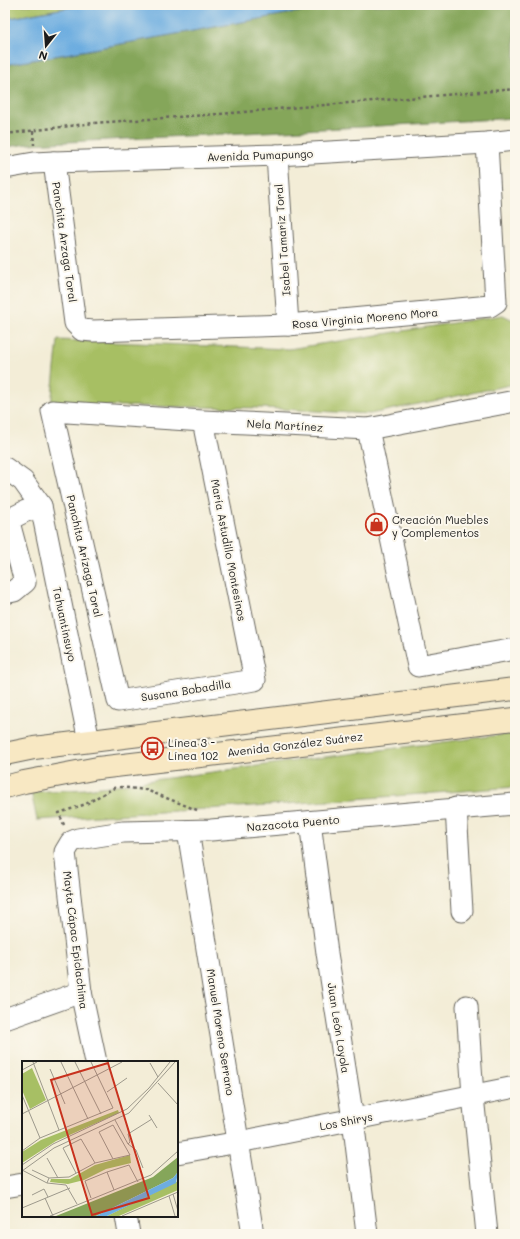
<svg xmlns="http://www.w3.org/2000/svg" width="520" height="1239" viewBox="0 0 520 1239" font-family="Mali,sans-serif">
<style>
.green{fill:#a7bf64;stroke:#626e40}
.forest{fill:#85a65a;stroke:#50613b}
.water{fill:#6dade0;stroke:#44647e}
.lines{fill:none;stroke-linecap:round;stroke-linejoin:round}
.minor-casing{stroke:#67655d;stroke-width:23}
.secondary-casing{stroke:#67655d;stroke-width:24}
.path{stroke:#67655d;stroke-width:2.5;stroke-dasharray:3 3;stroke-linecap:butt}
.minor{stroke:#fff;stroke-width:21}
.secondary{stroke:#f8e8c3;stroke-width:22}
.labels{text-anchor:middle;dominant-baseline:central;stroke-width:4;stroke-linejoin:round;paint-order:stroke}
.street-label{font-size:11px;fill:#1c1c1c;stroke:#fbf7ec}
.poi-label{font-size:11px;fill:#1c1c1c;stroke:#fbf7ec;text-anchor:start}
.inset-road{fill:none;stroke:#9d998c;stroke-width:1}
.view{fill:#c8321e;fill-opacity:0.15;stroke:#c8321e;stroke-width:2}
.inset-edge{fill:none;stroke:#1c1c1c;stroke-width:2}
</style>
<rect width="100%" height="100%" fill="#fbf7ec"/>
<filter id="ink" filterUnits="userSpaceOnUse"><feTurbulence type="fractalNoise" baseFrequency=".025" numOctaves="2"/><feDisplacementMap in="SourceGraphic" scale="8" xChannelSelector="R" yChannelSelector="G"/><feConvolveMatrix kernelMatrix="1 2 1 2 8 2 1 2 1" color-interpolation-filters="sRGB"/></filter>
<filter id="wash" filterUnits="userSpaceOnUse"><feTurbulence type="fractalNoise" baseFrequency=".012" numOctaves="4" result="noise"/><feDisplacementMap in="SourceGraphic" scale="16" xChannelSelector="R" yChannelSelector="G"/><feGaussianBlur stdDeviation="0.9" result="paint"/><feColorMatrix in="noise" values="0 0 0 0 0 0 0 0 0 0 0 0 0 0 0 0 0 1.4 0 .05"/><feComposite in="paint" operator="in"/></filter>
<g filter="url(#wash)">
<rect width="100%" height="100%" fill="#f3edd7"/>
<g class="green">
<path d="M5 5H81L5 19Z"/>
<path d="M503 315 515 321V384L370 414 263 408 51 405 58 340 289 349Z"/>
<path d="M515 733V787L315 802 37 820 31 792 86 789 325 757Z"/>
</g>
<path class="forest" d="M336 5H515V118L362 127 29 144 5 147V65Z"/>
<path class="water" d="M83 5H336L5 65V19Z"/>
</g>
<g filter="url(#ink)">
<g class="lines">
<defs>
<g id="minor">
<path d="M277 155 288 325"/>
<path d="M54 162 75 323 82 330 93 331 288 325 490 306 496 302 487 143"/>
<path d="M5 168 34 163 54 162 277 155 487 143 515 140"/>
<path d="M203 421 255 680 118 701 52 411 203 421 368 429 515 401"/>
<path d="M368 429 418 666 515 649"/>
<path d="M5 468 23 481 41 506 89 741"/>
<path d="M5 593 14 591 25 582 10 526 12 518 26 511 41 506"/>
<path d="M456 808 462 911"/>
<path d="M310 822 327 953 353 1119 367 1234"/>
<path d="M188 831 253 1234"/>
<path d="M467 1006 473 1096 487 1234"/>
<path d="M5 1019 81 992"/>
<path d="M96 1062 81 992 65 852 71 842 78 839 123 832 211 830 515 804"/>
<path d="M177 1153 239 1142 515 1087"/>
<path d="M5 1187 23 1184"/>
<path d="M126 1216 129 1234"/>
</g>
<g id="secondary">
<path d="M5 754 34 748 515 689"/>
<path d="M5 787 24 782 98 768 515 719"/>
</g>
</defs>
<use href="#minor" class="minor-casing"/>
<use href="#secondary" class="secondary-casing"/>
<g class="path">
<path d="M33 131 34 145"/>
<path d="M5 134 94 123 219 114 515 89"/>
<path d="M120 787 146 790 197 810"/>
<path d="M64 825 59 813 86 804 101 795 116 787"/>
</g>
<use href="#minor" class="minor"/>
<use href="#secondary" class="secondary"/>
</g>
</g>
<defs>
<symbol id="shop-ring" viewBox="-11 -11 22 22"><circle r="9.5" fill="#fbf7ec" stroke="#c8321e" stroke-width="1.5"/><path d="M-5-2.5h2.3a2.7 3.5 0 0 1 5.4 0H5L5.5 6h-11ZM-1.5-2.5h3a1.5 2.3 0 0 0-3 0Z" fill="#c8321e"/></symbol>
<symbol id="bus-ring" viewBox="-11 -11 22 22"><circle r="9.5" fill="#fbf7ec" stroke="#c8321e" stroke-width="1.5"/><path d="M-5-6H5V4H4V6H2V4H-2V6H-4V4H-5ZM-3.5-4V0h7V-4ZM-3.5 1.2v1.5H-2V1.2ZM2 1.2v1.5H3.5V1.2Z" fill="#c8321e"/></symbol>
</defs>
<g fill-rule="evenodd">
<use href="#shop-ring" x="364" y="512" width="25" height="25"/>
<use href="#bus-ring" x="140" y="736" width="25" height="25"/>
</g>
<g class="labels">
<g class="street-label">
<text transform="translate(260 155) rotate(-2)">Avenida Pumapungo</text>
<text transform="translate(282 240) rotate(-94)">Isabel Tamariz Toral</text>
<text transform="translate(65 242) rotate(82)">Panchita Arzaga Toral</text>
<text transform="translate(365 318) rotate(-5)">Rosa Virginia Moreno Mora</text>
<text transform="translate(285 425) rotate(3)">Nela Martínez</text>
<text transform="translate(229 550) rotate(79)">María Astudillo Montesinos</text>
<text transform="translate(85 556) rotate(77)">Panchita Arízaga Toral</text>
<text transform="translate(65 624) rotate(78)">Tahuantinsuyo</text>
<text transform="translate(186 690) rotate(-9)">Susana Bobadilla</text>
<text transform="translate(295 744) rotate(-7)">Avenida González Suárez</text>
<text transform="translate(293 823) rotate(-5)">Nazacota Puento</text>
<text transform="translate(76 940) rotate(83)">Mayta Cápac Epiclachima</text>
<text transform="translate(339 1028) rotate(81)">Juan León Loyola</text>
<text transform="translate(221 1032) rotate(81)">Manuel Moreno Serrano</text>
<text transform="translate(346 1121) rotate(-11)">Los Shirys</text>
</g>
<g class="poi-label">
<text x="392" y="519">Creación Muebles<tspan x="392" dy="13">y Complementos</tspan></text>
<text x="168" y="742">Línea 3 -<tspan x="168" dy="13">Línea 102</tspan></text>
</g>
</g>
<g transform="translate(22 1061)">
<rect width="156" height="156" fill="#f3edd7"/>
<path d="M10 7 24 39 8 48 0 29V13ZM96 49 97 52 34 80 0 102V91L19 79ZM108 94 109 102 84 108 62 119 46 123 28 121 29 118H48L73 104ZM156 120V129L97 155H85Z" fill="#a7bf64"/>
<path d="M156 96V111L151 117 74 155H34L131 116Z" fill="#85a65a"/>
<path d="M156 111 154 122 85 155H74L151 117Z" fill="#6dade0"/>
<path class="inset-road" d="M11 1 37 69M39 1 66 58M53 1 79 53M128 2 136 16M28 8 43 43M0 9 15 1M136 22 156 44M85 31 105 17M0 34 18 77M0 53 100 1M127 54 135 67M93 59 106 83M106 83 108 81 106 73 130 58M106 83 114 89 121 107M0 90 18 77 91 47 69 1M25 97 36 117M0 104 31 83 105 48 127 27 148 1M0 109 25 122 44 124 55 143M10 109 27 117M0 110 32 87 107 52 153 1M85 111 92 129M54 112 41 87 59 78 73 102M25 122 27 117 47 116 73 102 108 94 91 64 77 71 91 98M151 133 156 150M10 134 22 128 26 136M147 135 153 155M23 137 31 155M69 137 63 120 85 111 107 104 116 121M0 147 48 127M28 155 129 114 156 90M100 155 156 131"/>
<path class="view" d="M86 2 127 137 70 154 29 19Z"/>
<rect width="156" height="156" class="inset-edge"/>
</g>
<rect width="520" height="1239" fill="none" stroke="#fbf7ec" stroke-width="20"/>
<g transform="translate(46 46) rotate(197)" stroke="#fbf7ec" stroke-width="3" paint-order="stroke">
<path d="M0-3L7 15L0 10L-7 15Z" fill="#1c1c1c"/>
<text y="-6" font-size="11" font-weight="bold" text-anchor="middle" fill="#1c1c1c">N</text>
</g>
</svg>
